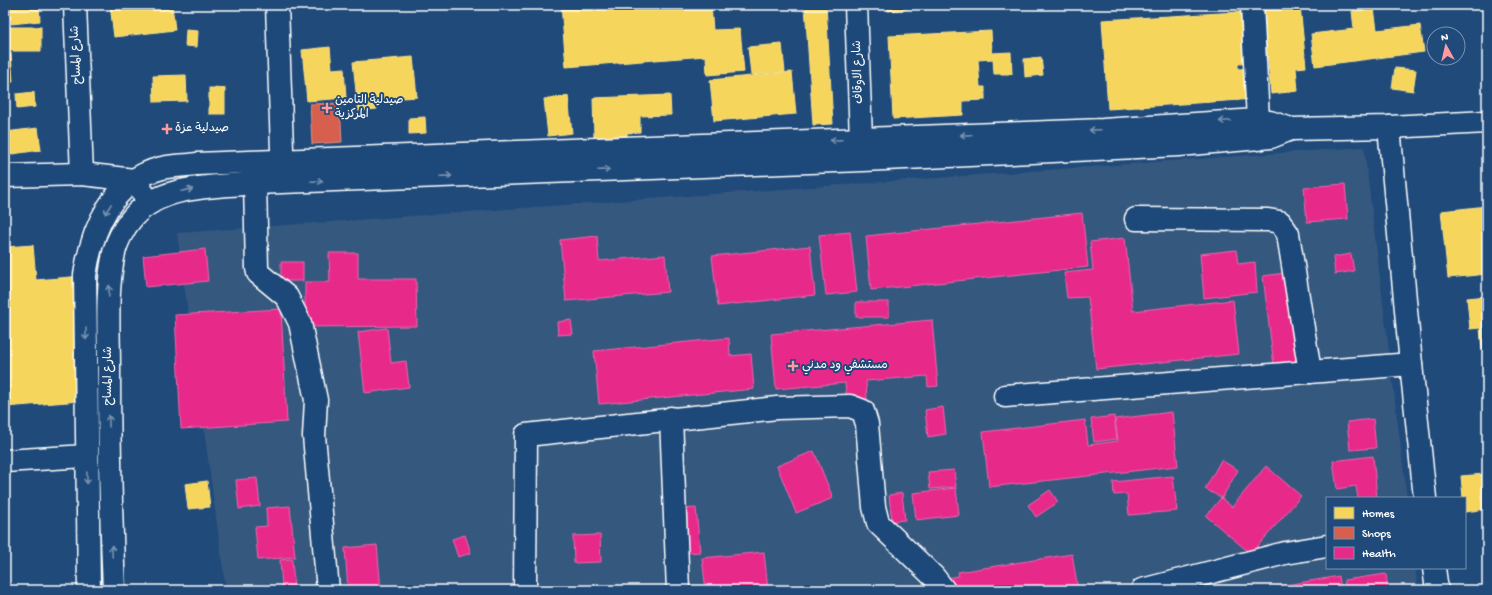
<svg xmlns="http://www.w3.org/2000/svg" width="1492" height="595" viewBox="0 0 1492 595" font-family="'Gochi Hand','Playpen Sans Arabic',sans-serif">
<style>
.built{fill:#36587f}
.homes{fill:#f6d55c;stroke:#f9e28d}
.shops{fill:#d6604d;stroke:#e29082}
.health{fill:#e7298a;stroke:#ee69ad}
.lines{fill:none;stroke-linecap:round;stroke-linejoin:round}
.minor-casing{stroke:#fff;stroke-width:25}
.major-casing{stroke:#fff;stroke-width:25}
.minor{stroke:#1f4a7a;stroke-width:22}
.major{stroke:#1f4a7a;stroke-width:22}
.oneway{stroke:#7992af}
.poi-dot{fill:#ff9aa2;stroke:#1f4a7a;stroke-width:1.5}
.labels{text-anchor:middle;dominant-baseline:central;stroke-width:4;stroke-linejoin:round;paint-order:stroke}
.street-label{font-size:12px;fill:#fff;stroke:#1f4a7a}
.poi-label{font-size:12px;fill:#fff;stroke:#1f4a7a;text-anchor:start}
</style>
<rect width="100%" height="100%" fill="#1f4a7a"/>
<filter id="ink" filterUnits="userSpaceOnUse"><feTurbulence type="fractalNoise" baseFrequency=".025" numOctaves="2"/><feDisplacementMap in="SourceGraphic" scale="8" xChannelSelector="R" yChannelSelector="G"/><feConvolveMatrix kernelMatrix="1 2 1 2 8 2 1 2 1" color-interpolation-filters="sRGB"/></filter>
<g filter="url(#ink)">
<path class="built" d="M1364 147 1407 498H1327V568H1415L1418 590H226L177 233Z"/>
<g class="homes">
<path d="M5 5H39L40 21 11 24V19H5Z"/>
<path d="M110 5H172L175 30 114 37Z"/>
<path d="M561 5H601V9L643 5H711L713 30 740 29 744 72 707 75 706 56 566 67Z"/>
<path d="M805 5H826L833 124 813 125Z"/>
<path d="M887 5H940L888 11Z"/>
<path d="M1300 5 1306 67 1296 68 1298 91 1271 94 1263 8Z"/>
<path d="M1374 8 1377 30 1420 25 1424 52 1315 66 1311 34 1354 29 1352 11Z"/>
<path d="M1255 11 1258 63 1238 64V69L1253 68 1255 99 1108 109 1102 20Z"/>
<rect x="5" y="27" width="36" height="24"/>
<path d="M186 30 198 31 197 47 185 46Z"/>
<path d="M991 31 992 53 1011 52 1012 74H994L993 59 978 60 980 87H985V100L963 101V115L893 119 889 36Z"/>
<path d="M782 44 785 72 751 75 748 47Z"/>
<path d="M330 47 332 69 344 68 346 98 307 101 302 50Z"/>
<path d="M11 53 13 82 5 83V54Z"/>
<path d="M413 57 417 97 376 100 377 109 358 111 353 62Z"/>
<path d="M1041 57 1043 75 1025 77 1024 59Z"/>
<path d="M1395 68 1416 70 1413 91 1392 88Z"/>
<path d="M792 72 796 114 714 121 710 80Z"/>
<path d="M186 75 187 101 154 102 153 76Z"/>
<rect x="209" y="88" width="16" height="26"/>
<path d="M34 92 35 107 17 109 16 94Z"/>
<path d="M670 95 671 115 640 116V132L627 133V136L594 137 593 98Z"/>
<path d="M568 96 572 133 548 136 544 99Z"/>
<path d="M425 117 426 133 409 134V118Z"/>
<path d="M38 128 41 150 5 155V132Z"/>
<path d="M1487 206V274L1448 278 1441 211Z"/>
<path d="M33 245 36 280 82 276 86 323 99 322 105 399 5 407V247Z"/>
<path d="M1487 296V349L1482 350 1480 328 1470 329 1467 298Z"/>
<path d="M1484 474 1487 509 1465 512V498H1463L1461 476Z"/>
<path d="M207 481 210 507 188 509 185 484Z"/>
</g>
<path class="shops" d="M340 103 342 142 312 144 310 104Z"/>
<g class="health">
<path d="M1345 184 1348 219 1307 222 1304 187Z"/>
<path d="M1082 213 1088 267 871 290 866 236Z"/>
<path d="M850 232 857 292 826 295 819 235Z"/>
<path d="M597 236 599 261 665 255 668 292 566 301 560 240Z"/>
<path d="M1125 238 1133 311 1233 300 1239 354 1096 369 1088 297 1067 298 1064 273 1093 270 1090 242Z"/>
<path d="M810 246 815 295 718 306 712 256Z"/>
<path d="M205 249 208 281 146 287 143 256Z"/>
<path d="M1236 250 1238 264 1255 262 1257 292 1204 298 1200 254Z"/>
<path d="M329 253H358V279H416L417 326 305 327V282H330Z"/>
<path d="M1351 254 1354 271 1335 274 1333 257Z"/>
<rect x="281" y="262" width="22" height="19"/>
<path d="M1285 273 1296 364 1274 366 1263 276Z"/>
<rect x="856" y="302" width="33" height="15"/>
<path d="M281 309 287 422 181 429 175 315Z"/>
<path d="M571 320 573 334 558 335 557 322Z"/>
<path d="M932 320 938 386 928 387 927 376 866 381 867 400 847 402 845 383 776 389 771 334Z"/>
<path d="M387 328 391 363 406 361 409 387 365 393 358 332Z"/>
<path d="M729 338 730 356 751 354 754 389 599 404 594 351Z"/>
<path d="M943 407 946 434 928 437 925 410Z"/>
<path d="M1172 412 1178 466 989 487 983 432 1085 420 1088 445 1118 441 1115 419Z"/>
<path d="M1114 416 1117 439 1094 442 1091 419Z"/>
<path d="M1373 419 1376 448 1350 450 1347 422Z"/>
<path d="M814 451 833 498 796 513 777 466Z"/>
<path d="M1373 456 1377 498H1358L1356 486 1337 489 1333 461Z"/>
<path d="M1221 460 1238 470 1222 498 1205 489Z"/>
<path d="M1266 466 1301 496 1251 554 1206 516 1221 498 1232 507Z"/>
<path d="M954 470 956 487 930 489 928 472Z"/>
<path d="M1173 476 1177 511 1129 515 1127 494 1114 495 1113 482Z"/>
<path d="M257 478 260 506 239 509 236 480Z"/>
<path d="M956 488 959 515 916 520 913 493Z"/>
<path d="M1050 490 1058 502 1036 517 1028 505Z"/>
<path d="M902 493 905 520 892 521 889 495Z"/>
<path d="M290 506 295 557 258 560 255 527 267 526 266 508Z"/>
<path d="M696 508 700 552 685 553 681 509Z"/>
<path d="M465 535 471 553 458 557 452 539Z"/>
<path d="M600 535 601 562 574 563 573 536Z"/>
<path d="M377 545 381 590H348L345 548Z"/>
<path d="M764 552 768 590H706L702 558Z"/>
<path d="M1072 554 1078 590H942L940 579 959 576 958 572Z"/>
<path d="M292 559 294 586 282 587 280 560Z"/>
<path d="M1386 574 1388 590H1346L1344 580Z"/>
<path d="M1339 576 1341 590H1258Z"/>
</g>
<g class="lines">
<defs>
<g id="minor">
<path d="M75 5 82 174"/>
<path d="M277 5 283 179"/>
<path d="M856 5 861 139"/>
<path d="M1252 5 1259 139"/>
<path d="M1389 127 1411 364 1425 498"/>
<path d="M5 176 82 174 134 180 150 203"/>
<path d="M255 183 257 268 258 273 287 297 300 323 316 400 314 436 328 590"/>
<path d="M1136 219 1268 220 1280 222 1288 234 1310 372"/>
<path d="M1005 396 1411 364"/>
<path d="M671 418 678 590"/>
<path d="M5 461 86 456"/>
<path d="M1434 568 1437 590"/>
<path d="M525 590 526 435 777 408 850 406 863 411 867 424 874 507 878 523 934 577 944 590"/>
<path d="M1142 590 1285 553 1327 546"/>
</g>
<g id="major">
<path d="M89 590 85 275C92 229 112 180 162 168 173 165 185 166 196 164L1103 130 1257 120 1270 122 1291 129 1389 127 1487 122"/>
<path d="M114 590C111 516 109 443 109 369 109 332 106 294 113 258 115 244 124 227 133 217 162 184 215 187 255 183L863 160 1179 145 1271 137 1291 129"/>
</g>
</defs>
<use href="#minor" class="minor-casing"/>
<use href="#major" class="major-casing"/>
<use href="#minor" class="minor"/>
<use href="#major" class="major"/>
</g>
<defs><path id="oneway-shaft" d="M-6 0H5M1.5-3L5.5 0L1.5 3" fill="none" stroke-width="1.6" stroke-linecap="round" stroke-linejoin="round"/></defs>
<g class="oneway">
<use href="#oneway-shaft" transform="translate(1225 121) rotate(177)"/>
<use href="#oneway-shaft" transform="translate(1095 130) rotate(178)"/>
<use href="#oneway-shaft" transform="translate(966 135) rotate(178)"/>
<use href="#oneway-shaft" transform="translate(836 140) rotate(178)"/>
<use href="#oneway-shaft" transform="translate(604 170) rotate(-2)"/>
<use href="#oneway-shaft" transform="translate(446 176) rotate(-2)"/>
<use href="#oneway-shaft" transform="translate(317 181) rotate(-2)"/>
<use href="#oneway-shaft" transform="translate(187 190) rotate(-12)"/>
<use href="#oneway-shaft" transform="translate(108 209) rotate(122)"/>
<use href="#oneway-shaft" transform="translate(109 291) rotate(-87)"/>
<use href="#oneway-shaft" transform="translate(86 334) rotate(90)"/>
<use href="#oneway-shaft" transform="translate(109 421) rotate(-91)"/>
<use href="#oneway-shaft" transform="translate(87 478) rotate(89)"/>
<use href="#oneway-shaft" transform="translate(112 551) rotate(-92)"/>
</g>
</g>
<g class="poi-dot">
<path d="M325 102h4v4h4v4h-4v4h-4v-4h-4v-4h4z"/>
<path d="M165 123h4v4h4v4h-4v4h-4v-4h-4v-4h4z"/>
<path d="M791 360h4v4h4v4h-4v4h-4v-4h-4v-4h4z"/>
</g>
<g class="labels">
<g class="street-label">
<text transform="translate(77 55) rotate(-93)">شارع المساح</text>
<text transform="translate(859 72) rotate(-92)">شارع الاوقاف</text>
<text transform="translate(109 376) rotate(-90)">شارع المساح</text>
</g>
<g class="poi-label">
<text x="335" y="101">صيدلية التامين<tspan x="335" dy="14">المركزية</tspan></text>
<text x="175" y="129">صيدلية عزة</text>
<text x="802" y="366">مستشفي ود مدني</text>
</g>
</g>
<rect width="1492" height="595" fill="none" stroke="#1f4a7a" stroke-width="20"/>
<rect x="10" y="10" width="1472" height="575" fill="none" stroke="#fff" stroke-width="1.5" filter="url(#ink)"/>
<rect x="1326" y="497" width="140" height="72" fill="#1f4a7a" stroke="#7992af"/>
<rect x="1334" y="507" width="20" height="12" fill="#f6d55c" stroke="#7992af"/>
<text x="1362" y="517" font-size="12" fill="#ffffff">Homes</text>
<rect x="1334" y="527" width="20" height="12" fill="#d6604d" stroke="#7992af"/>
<text x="1362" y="537" font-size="12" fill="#ffffff">Shops</text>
<rect x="1334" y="547" width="20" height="12" fill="#e7298a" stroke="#7992af"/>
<text x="1362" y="557" font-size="12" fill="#ffffff">Health</text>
<g transform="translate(1446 46) rotate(352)"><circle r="19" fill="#1f4a7a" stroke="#7992af"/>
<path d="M0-3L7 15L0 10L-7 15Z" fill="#ff9aa2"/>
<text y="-6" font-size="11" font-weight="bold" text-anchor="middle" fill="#ffffff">N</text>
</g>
</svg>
